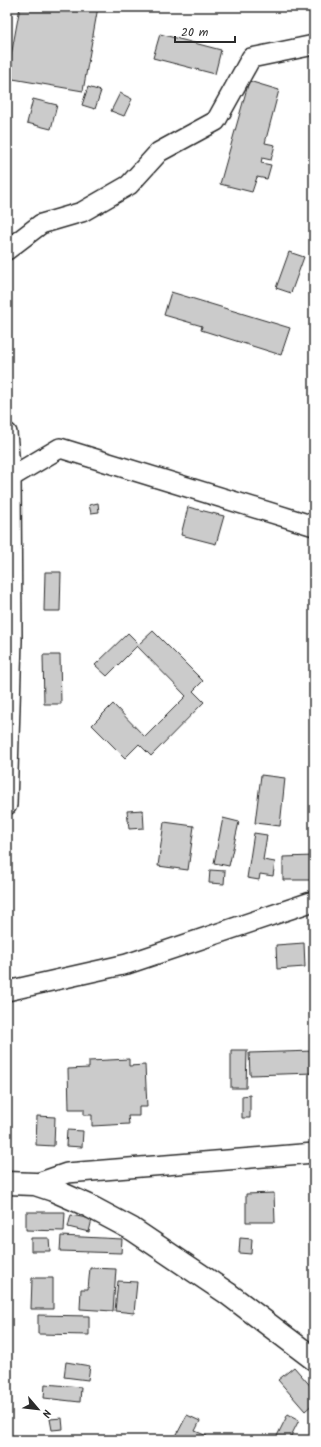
<svg xmlns="http://www.w3.org/2000/svg" width="321" height="1447" viewBox="0 0 321 1447" font-family="Kalam,sans-serif">
<style>
.building{fill:#cbcbcb;stroke:#2b2b2b}
.lines{fill:none;stroke-linecap:round;stroke-linejoin:round}
.street-casing{stroke:#2b2b2b;stroke-width:22}
.secondary-casing{stroke:#2b2b2b;stroke-width:25}
.street{stroke:#fff;stroke-width:19}
.secondary{stroke:#fff;stroke-width:22}
</style>
<rect width="100%" height="100%" fill="#fff"/>
<filter id="ink" filterUnits="userSpaceOnUse"><feTurbulence type="fractalNoise" baseFrequency=".025" numOctaves="2"/><feDisplacementMap in="SourceGraphic" scale="8" xChannelSelector="R" yChannelSelector="G"/><feConvolveMatrix kernelMatrix="1 2 1 2 8 2 1 2 1" color-interpolation-filters="sRGB"/></filter>
<g filter="url(#ink)">
<g class="building">
<path d="M20 7H98L83 91 7 78Z"/>
<path d="M160 34 221 50 215 74 153 58Z"/>
<path d="M249 81 279 90 265 143 275 145 271 160 262 158 261 163 271 165 267 179 257 177 252 192 220 184Z"/>
<path d="M88 87 101 91 95 109 82 105Z"/>
<path d="M120 93 132 99 124 116 111 111Z"/>
<path d="M33 99 57 105 51 129 27 123Z"/>
<path d="M289 252 304 257 291 293 276 288Z"/>
<path d="M171 292 290 328 281 355 201 330 202 326 164 315Z"/>
<path d="M98 503 99 512 91 513 89 505Z"/>
<path d="M188 507 224 516 216 544 181 535Z"/>
<path d="M314 544V564L309 563Z"/>
<path d="M45 572H61L60 611H44Z"/>
<path d="M153 631 203 681 193 691 204 702 151 756 139 744 125 758 92 725 113 704 145 737 186 696 137 646 107 676 95 665 128 633 139 644Z"/>
<path d="M43 655H60L61 704H44Z"/>
<path d="M261 775 285 778 280 826 255 823Z"/>
<path d="M143 810 144 828 129 829 127 811Z"/>
<path d="M223 818 239 822 229 866 214 863Z"/>
<path d="M164 822 194 826 188 870 158 866Z"/>
<path d="M254 833 267 835 263 860 275 862 273 876 260 874 259 880 247 878Z"/>
<path d="M314 856V880H283V857Z"/>
<path d="M210 870 225 871 224 884 209 883Z"/>
<path d="M304 943 305 967 277 969 276 945Z"/>
<path d="M310 945H314V1029H312Z"/>
<path d="M231 1050H247L246 1088H231Z"/>
<path d="M314 1051V1073L250 1075 249 1053Z"/>
<path d="M129 1059V1066L145 1065 147 1107H139V1116H128L129 1124 92 1126V1115H84V1109H69L68 1069 89 1068V1061Z"/>
<path d="M250 1095V1118H242V1096Z"/>
<path d="M37 1116 55 1117 54 1146 36 1145Z"/>
<path d="M67 1130 83 1131 82 1147 66 1146Z"/>
<path d="M274 1193 275 1222H246V1194Z"/>
<path d="M26 1212H65L64 1231 26 1230Z"/>
<path d="M71 1215 92 1219 89 1232 68 1227Z"/>
<path d="M61 1236 122 1239 121 1253 60 1251Z"/>
<path d="M31 1238H49L50 1251H31Z"/>
<path d="M240 1238 252 1239 251 1254 239 1253Z"/>
<path d="M90 1268 116 1269 113 1311 80 1309 81 1289H88Z"/>
<path d="M32 1278H53V1309H31Z"/>
<path d="M118 1281 137 1282 134 1313 115 1311Z"/>
<path d="M38 1315 89 1316V1335L38 1334Z"/>
<path d="M66 1362 90 1366 88 1380 64 1377Z"/>
<path d="M294 1367 314 1390V1403L305 1411 278 1380Z"/>
<path d="M45 1384 81 1387 80 1402 44 1398Z"/>
<path d="M288 1414 299 1420 289 1440H275Z"/>
<path d="M187 1415 200 1421 195 1431 207 1436 205 1440H185L176 1436Z"/>
<path d="M62 1418 63 1429 52 1430 50 1419Z"/>
</g>
<g class="lines">
<defs>
<g id="street">
<path d="M7 250 41 224 82 212 129 185 159 152 216 121 251 58 314 45"/>
<path d="M7 433 11 477 60 448 314 526"/>
<path d="M7 477H11L12 640 7 805"/>
<path d="M7 991 127 964 314 901"/>
<path d="M35 1184 67 1173 314 1153"/>
</g>
<path id="secondary" d="M7 1183 35 1184 53 1190 87 1205 132 1229 227 1293 314 1359"/>
</defs>
<use href="#street" class="street-casing"/>
<use href="#secondary" class="secondary-casing"/>
<use href="#street" class="street"/>
<use href="#secondary" class="secondary"/>
</g>
</g>
<rect width="321" height="1447" fill="none" stroke="#fff" stroke-width="24"/>
<rect x="12" y="12" width="297" height="1423" fill="none" stroke="#2b2b2b" stroke-width="1.5" filter="url(#ink)"/>
<g transform="translate(38 1409) rotate(118)" stroke="#ffffff" stroke-width="3" paint-order="stroke">
<path d="M0-3L7 15L0 10L-7 15Z" fill="#2b2b2b"/>
<text y="-6" font-size="11" font-weight="bold" text-anchor="middle" fill="#2b2b2b">N</text>
</g>
<path d="M175 36v6h60v-6" fill="none" stroke="#2b2b2b" stroke-width="2"/>
<text x="181" y="36" font-size="12" fill="#2b2b2b" stroke="#ffffff" stroke-width="3" paint-order="stroke">20 m</text>
</svg>
